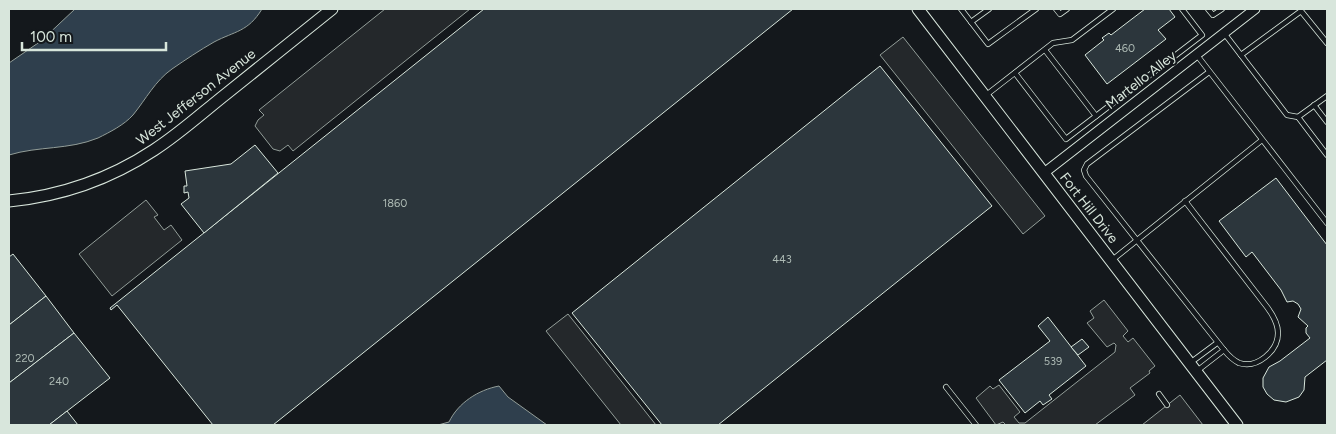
<svg xmlns="http://www.w3.org/2000/svg" width="1336" height="434" viewBox="0 0 1336 434" font-family="Figtree,sans-serif">
<style>
.parking{fill:#24282b;stroke:#939e99}
.water{fill:#2f3f4d;stroke:#939e99}
.building{fill:#2c363c;stroke:#d8e6dc}
.lines{fill:none;stroke-linecap:round;stroke-linejoin:round}
.service-casing{stroke:#d8e6dc;stroke-width:6}
.minor-casing{stroke:#d8e6dc;stroke-width:11}
.tertiary-casing{stroke:#d8e6dc;stroke-width:13}
.service{stroke:#14181c;stroke-width:4.5}
.minor{stroke:#14181c;stroke-width:9}
.tertiary{stroke:#14181c;stroke-width:11}
.labels{text-anchor:middle;dominant-baseline:central;stroke-width:4;stroke-linejoin:round;paint-order:stroke}
.number-label{font-size:11px;fill:#adbab4}
.street-label{font-size:14px;fill:#d8e6dc;stroke:#14181c}
</style>
<rect width="100%" height="100%" fill="#14181c"/>
<g class="parking">
<path d="M385 9H470L293 151 288 145 280 151 273 149 255 126 258 120 264 115 259 110Z"/>
<path d="M903 37 1045 216 1023 234 880 55Z"/>
<path d="M146 200 158 215 154 217 164 230 171 225 182 240 112 296 79 254Z"/>
<path d="M1104 300 1128 331 1123 336 1128 342 1133 338 1155 366 1149 371 1150 373 1130 388 1135 395 1095 425H1006L1003 422 996 425 976 398 990 386 993 389 999 385 1020 412 1014 417 1019 423H1025L1115 352 1116 345 1114 343 1107 347 1087 323 1094 318 1090 311Z"/>
<path d="M568 314 656 425H621L546 331Z"/>
<path d="M1180 395 1203 425H1142Z"/>
</g>
<g class="water">
<path d="M75 9H262C248 32 235 31 214 42 200 50 185 60 172 69 155 81 146 99 133 115 124 125 110 132 98 138 69 150 38 146 9 155V63L41 41Z"/>
<path d="M499 386 508 397 547 425H438L449 422C458 403 478 390 499 386Z"/>
</g>
<g class="building">
<path d="M484 9H793L273 425H213L117 305 111 310 110 308Z"/>
<path d="M1145 9H1169L1175 17 1158 30 1166 39 1107 84 1085 55 1104 40 1102 38 1109 33 1111 35Z"/>
<path d="M880 66 992 206 718 425H662L572 313Z"/>
<path d="M255 145 278 173 204 233 181 204 189 198 188 192 184 193V186H187L185 171 231 164Z"/>
<path d="M1276 178 1327 245V360L1305 377 1304 390 1299 397 1286 402 1274 400 1267 394 1263 387V378L1269 367 1280 361 1310 338 1306 333V328L1308 326 1298 317 1301 309 1298 304 1293 301 1287 302 1281 290 1252 252 1246 257 1219 221Z"/>
<path d="M13 254 46 296 9 325V257Z"/>
<path d="M46 296 74 333 9 383V325Z"/>
<path d="M1048 317 1086 366 1049 395 1052 399 1043 405 1040 401 1025 413 999 380 1050 341 1038 326Z"/>
<path d="M74 333 110 378 49 425H9V383Z"/>
<path d="M1082 339 1089 347 1078 355 1071 347Z"/>
<path d="M67 411 78 425H49Z"/>
</g>
<g class="lines">
<defs>
<g id="service">
<path d="M961 9 988 44 1036 9"/>
<path d="M1056 9 1060 14 1067 9"/>
<path d="M1208 9 1213 15 1222 9"/>
<path d="M971 22 989 9"/>
<path d="M1224 33 1287 115 1298 117"/>
<path d="M1045 50 1096 116"/>
<path d="M1196 54 1327 223"/>
<path d="M1241 55 1301 11 1327 43"/>
<path d="M1015 73 1066 139 1202 35 1182 9"/>
<path d="M985 96 1053 43 1072 40 1113 9"/>
<path d="M1327 96 1298 117 1327 155"/>
<path d="M1314 105 1327 122"/>
<path d="M1185 201 1267 307C1273 315 1278 323 1278 333 1278 351 1257 369 1239 363 1233 360 1228 355 1224 350L1086 176 1084 170 1087 164 1209 72"/>
<path d="M1111 261 1262 140"/>
<path d="M1190 363 1217 343"/>
<path d="M1197 371 1224 350"/>
<path d="M946 387 976 425"/>
<path d="M1159 394 1167 405"/>
</g>
<path id="minor" d="M1044 173 1255 9"/>
<g id="tertiary">
<path d="M918 9 1237 425"/>
<path d="M9 201C61 196 110 179 154 150 179 134 202 113 226 94 261 66 297 37 332 9"/>
</g>
</defs>
<use href="#service" class="service-casing"/>
<use href="#minor" class="minor-casing"/>
<use href="#tertiary" class="tertiary-casing"/>
<use href="#service" class="service"/>
<use href="#minor" class="minor"/>
<use href="#tertiary" class="tertiary"/>
</g>
<g class="labels">
<g class="number-label">
<text x="1125" y="48">460</text>
<text x="395" y="203">1860</text>
<text x="782" y="259">443</text>
<text x="25" y="358">220</text>
<text x="1053" y="361">539</text>
<text x="59" y="381">240</text>
</g>
<g class="street-label">
<text transform="translate(1141 80) rotate(-38)">Martello Alley</text>
<text transform="translate(196 97) rotate(-38)">West Jefferson Avenue</text>
<text transform="translate(1089 208) rotate(52)">Fort Hill Drive</text>
</g>
</g>
<rect width="1336" height="434" fill="none" stroke="#d8e6dc" stroke-width="20"/>
<path d="M22 42v8h144v-8" fill="none" stroke="#d8e6dc" stroke-width="2.5"/>
<text x="30" y="42" font-size="15" fill="#d8e6dc" stroke="#14181c" stroke-width="4" paint-order="stroke">100 m</text>
</svg>
